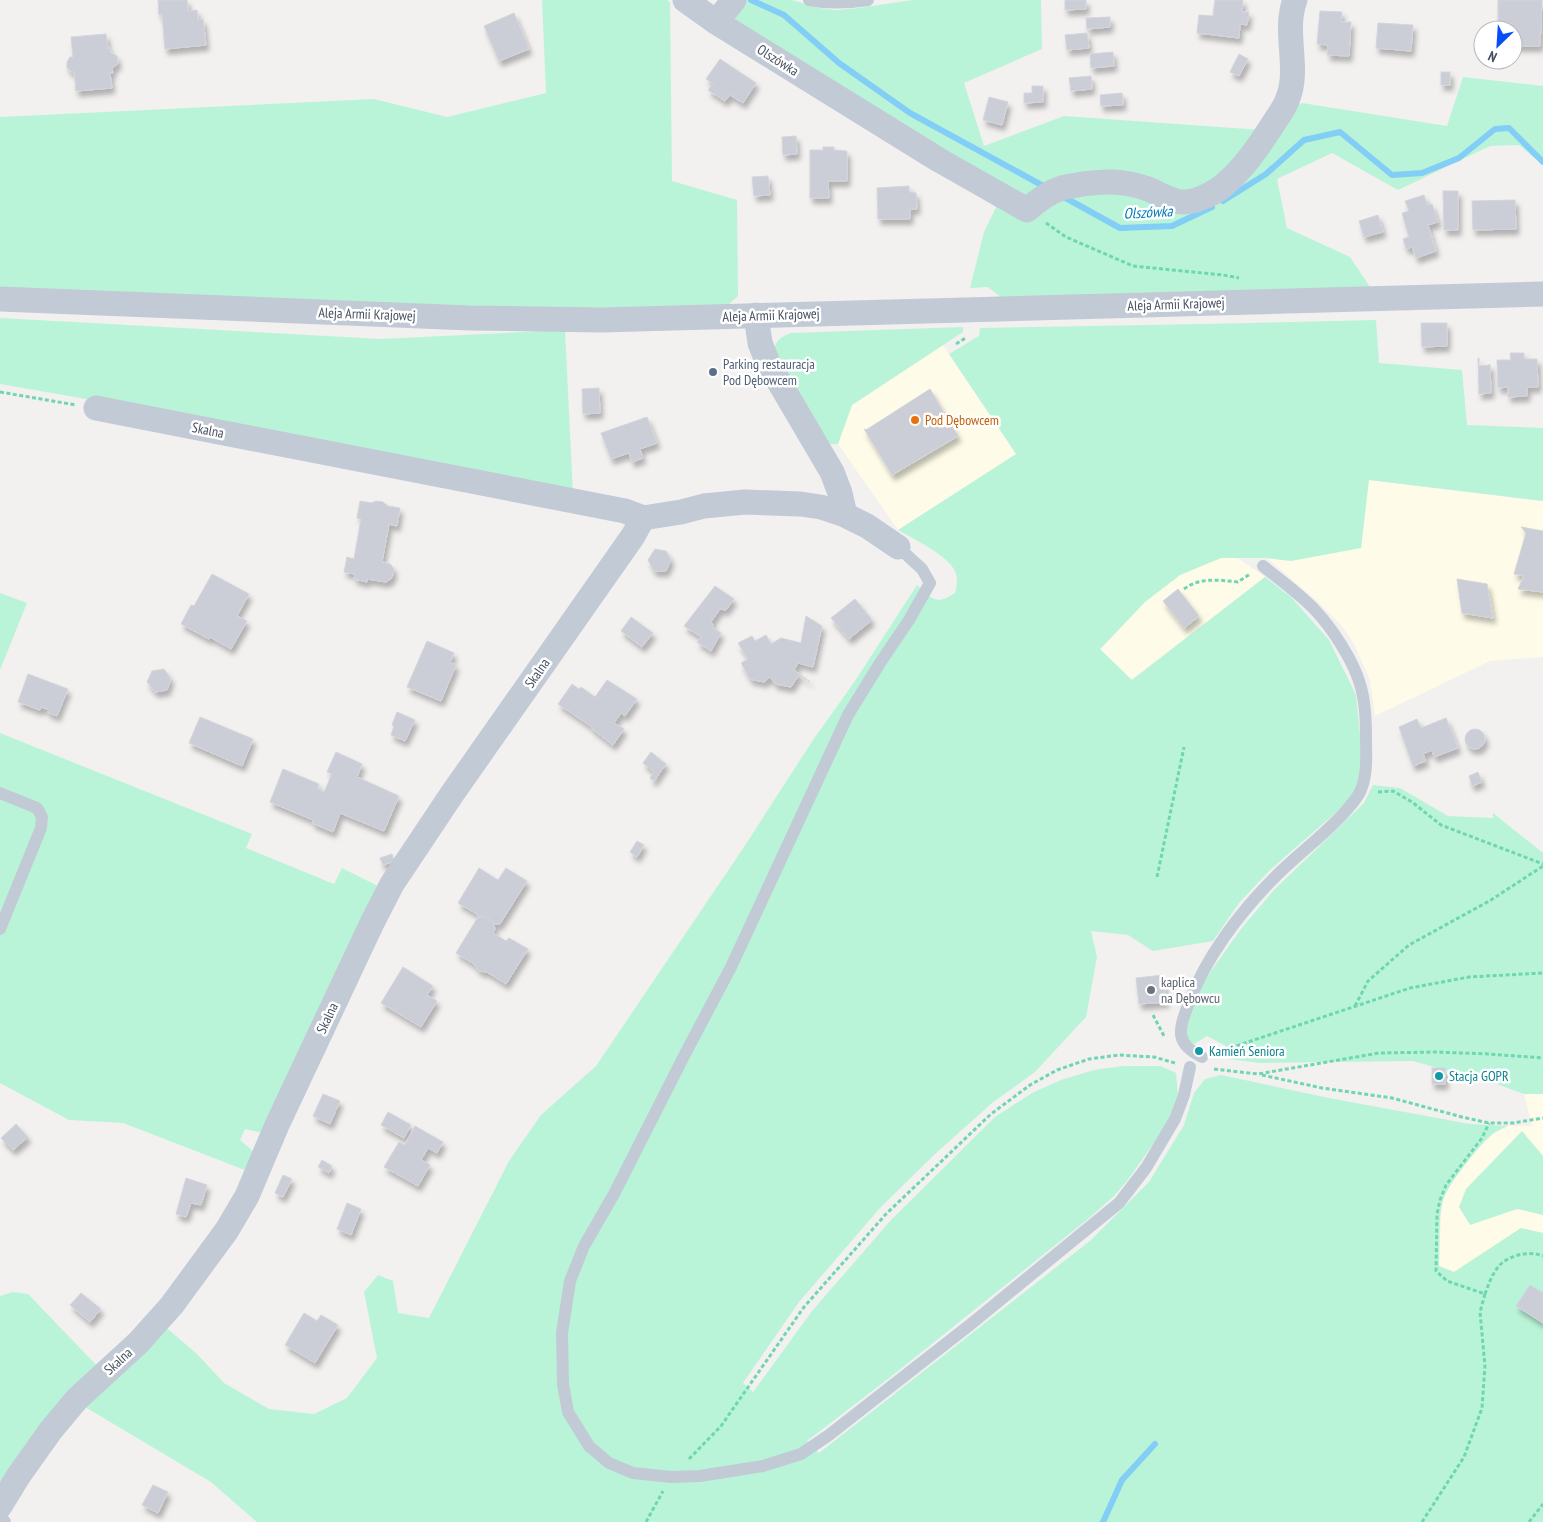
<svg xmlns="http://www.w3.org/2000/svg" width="1543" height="1522" viewBox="0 0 1543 1522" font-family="'PT Sans Narrow',sans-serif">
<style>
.commercial{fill:#fefbe8}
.green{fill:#baf4d8}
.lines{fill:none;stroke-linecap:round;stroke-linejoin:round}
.stream{stroke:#82cef6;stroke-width:6}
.building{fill:#cbced6;stroke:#d3d5dc;filter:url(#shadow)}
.path{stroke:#6ed6b1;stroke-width:3;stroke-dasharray:4 2.5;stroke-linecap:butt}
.service{stroke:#c2cad6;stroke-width:12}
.minor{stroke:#c2cad6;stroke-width:25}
.service-dot{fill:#5c6f8a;stroke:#fff;stroke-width:2}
.food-dot{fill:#e8710a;stroke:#fff;stroke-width:2}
.worship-dot{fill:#6b7280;stroke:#fff;stroke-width:2}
.culture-dot{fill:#0f9aa8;stroke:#fff;stroke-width:2}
.labels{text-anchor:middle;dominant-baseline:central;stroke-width:5;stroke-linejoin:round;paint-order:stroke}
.street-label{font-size:14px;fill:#465060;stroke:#fff}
.service-label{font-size:14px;fill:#4e5e75;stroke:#fff;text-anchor:start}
.food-label{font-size:14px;fill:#c56008;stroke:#fff;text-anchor:start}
.worship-label{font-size:14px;fill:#5b616d;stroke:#fff;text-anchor:start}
.culture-label{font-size:14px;fill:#0d838f;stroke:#fff;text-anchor:start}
.water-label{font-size:15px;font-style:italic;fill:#0079b8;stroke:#fff}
</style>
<defs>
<filter id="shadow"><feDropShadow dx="3" dy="5.5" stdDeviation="2.5" flood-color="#0004"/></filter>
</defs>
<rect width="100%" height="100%" fill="#f3f0f0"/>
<g class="commercial">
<path d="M943 345 1017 454 898 530 838 444 852 405Z"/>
<path d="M1369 480 1543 501V657L1490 661 1375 716 1370 680 1353 642 1340 624 1317 601 1267 558 1291 561Z"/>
<path d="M1221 558H1238L1265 577 1131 680 1100 650 1145 602 1180 575Z"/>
<path d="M1524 1094H1543V1233L1521 1228 1454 1272 1439 1266 1441 1214 1443 1201 1449 1186 1479 1148 1493 1134 1508 1126H1532Z"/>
</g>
<g class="green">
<path d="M542 0H667L670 2 672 181 737 200 738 296 728 305 499 310 0 289V117L374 99 447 117 546 93Z"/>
<path d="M745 0H792L819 8 835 10 858 8 913 0H1041L1042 49 964 83 984 146 1064 116 1262 130 1243 155 1197 194 1140 180 1026 204 738 25 734 14Z"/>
<path d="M1463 77 1543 86V165L1519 145 1490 146 1398 190 1332 153 1277 179 1287 228 1350 257 1372 290 1003 299 988 287 970 288 984 232 1000 199 1096 186 1186 207 1286 113 1302 103 1447 126Z"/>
<path d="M0 318 381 339 565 330 573 494 161 412 0 384Z"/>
<path d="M1376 320 1379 363 1462 370 1467 425 1543 428V501L1369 480 1361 548 1291 561 1267 558H1221L1180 575 1145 602 1100 649 1132 680 1265 577 1291 597 1329 640 1356 695 1360 735 1361 777 1349 801 1270 870 1239 903 1213 941 1153 951 1128 935 1091 931 1097 957 1086 1017 1035 1072 992 1103 934 1155 880 1208 799 1302 743 1383 753 1392 812 1311 891 1220 995 1117 1032 1093 1061 1080 1094 1070 1123 1066H1161L1176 1073 1178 1095 1166 1126 1127 1181 1114 1196 1088 1219 888 1379 807 1441 819 1453 1091 1240 1149 1182 1184 1125 1194 1093 1205 1079 1221 1075 1334 1099 1470 1124 1508 1126C1503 1128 1498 1130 1494 1133 1480 1143 1448 1184 1443 1200 1438 1217 1440 1247 1439 1266L1454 1272 1521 1228 1543 1233V1522H257L211 1482 80 1404 162 1324 197 1354 224 1383 269 1409 314 1414 347 1398 377 1358 364 1292 378 1275 393 1281 398 1313 429 1318 509 1161 541 1115 596 1066 742 850 813 740 855 681 917 585C934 599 934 606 955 593 957 586 958 578 955 571 947 555 914 539 898 530L1016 454 949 354 979 336 980 328 1202 324Z"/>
<path d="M963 327V332L852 405 838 444H824L774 348C778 339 782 336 791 333Z"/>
<path d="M0 593 27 603 0 670Z"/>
<path d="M0 733 252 834 246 848 334 884 342 868 380 887 262 1133 245 1129 240 1140 254 1152 245 1170 123 1123 69 1120 0 1083Z"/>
<path d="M1373 785 1400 788 1448 816 1493 818V813L1543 853V1094H1524L1483 1079 1463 1075 1413 1061 1260 1063 1229 1059 1226 1046 1207 1036 1194 1044 1184 1037 1196 996 1206 978 1241 929 1274 890 1364 803Z"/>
<path d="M1522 1131 1543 1156V1215L1517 1209 1470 1225 1459 1207 1466 1189Z"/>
<path d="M13 1292 28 1294 100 1369 0 1489V1296Z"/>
</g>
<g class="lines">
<g class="stream">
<path d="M751 0 784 15 839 63 910 113 1047 188"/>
<path d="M1062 196 1120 228 1172 226 1212 207"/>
<path d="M1223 201 1266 174 1304 140 1340 132 1392 175 1422 173 1459 158 1495 129 1509 128 1543 162"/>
<path d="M1103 1522 1122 1480 1155 1444"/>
</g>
</g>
<g class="building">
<path d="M158 0H187L188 11 197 10 198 20 203 19 206 45 165 49 162 14 159 15Z"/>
<path d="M1065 0H1086V9L1065 10Z"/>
<path d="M1215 0H1243L1242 12H1249L1247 25 1240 24 1239 38 1197 33 1199 15 1213 16Z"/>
<path d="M1498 0H1542L1540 46H1513V30H1511V23H1498Z"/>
<path d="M1320 11 1342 12 1341 22H1351L1349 56 1327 55 1328 45 1317 44Z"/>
<path d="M514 13 529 49 499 61 484 26Z"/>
<path d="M1110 17V27L1087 29 1086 18Z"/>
<path d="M1378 23 1413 25 1411 51 1376 48Z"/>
<path d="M1087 33 1089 48 1067 50 1065 35Z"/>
<path d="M106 34 108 49 110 48 111 53 117 56 118 64 112 68 113 73H110L112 88 76 91 74 71 72 72 67 68V62L70 57H73L71 37Z"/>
<path d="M1113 52 1114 66 1091 68 1090 54Z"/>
<path d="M1239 54 1248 59 1239 76 1230 72Z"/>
<path d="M720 59 756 83 743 103 730 95 725 101 708 90 713 84 706 79Z"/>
<rect x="1441" y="72" width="9" height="13"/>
<path d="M1091 76 1092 89 1071 91 1069 78Z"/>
<path d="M1032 86H1043V102L1024 103V93H1032Z"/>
<path d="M1122 93 1123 105 1101 106 1100 95Z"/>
<path d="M989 97 1008 102 1002 125 983 120Z"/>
<path d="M796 136 797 154 783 155 782 137Z"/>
<path d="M823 147H834V150L847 151V181H828L829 198H810V150H823Z"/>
<path d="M768 176 770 195 754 196 752 177Z"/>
<path d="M909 186V192L916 193 917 209H910V219H878L877 188Z"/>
<path d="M1443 191H1458V230H1444Z"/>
<path d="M1424 195 1427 205 1432 204 1438 222 1428 225 1436 251 1416 258 1412 247 1406 249 1403 239 1409 237 1402 213 1409 211 1405 201Z"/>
<path d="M1515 200 1516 229 1473 230 1472 201Z"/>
<path d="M1378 215 1383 232 1364 237 1359 221Z"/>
<path d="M1421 323H1447V346L1422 347Z"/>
<path d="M1510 353H1524V359H1537L1538 387H1527V396L1508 397V387L1498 388 1497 360H1511Z"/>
<path d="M1478 358H1479V366L1489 365 1490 364 1491 393 1479 394Z"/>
<path d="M599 388 600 413 583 414 582 389Z"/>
<path d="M930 389 958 436 892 475 864 429 866 430Z"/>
<path d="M647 417 657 443 640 449 643 458 632 462 629 453 611 459 601 433Z"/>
<path d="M360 501 372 503 376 501 383 502 388 506 400 508 397 526 389 524 382 562 390 564 394 569 392 578 386 582 367 579V582L354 579 355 574 344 572 347 557 354 559 361 519 357 518Z"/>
<path d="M1521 527 1543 531V592L1518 589 1524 576 1514 574 1526 533Z"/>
<path d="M655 549 666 551 671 560 666 571H654L648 560Z"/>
<path d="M212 574 249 594 237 616 247 621 231 649 210 637 209 639 181 624 191 605 194 606Z"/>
<path d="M1457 579 1487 584 1493 618 1462 613Z"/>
<path d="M715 586 734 599 726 610 720 609 711 622 714 625 712 627 721 633 711 651 697 642 701 637 684 626Z"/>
<path d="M1178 589 1199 616 1184 628 1163 601Z"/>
<path d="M855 599 872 620 849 639 831 618Z"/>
<path d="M806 616 822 626 813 667 798 663 794 670 810 682 799 675 791 687 775 684 770 677 764 682 750 679 741 663 748 659 738 643 752 636 755 641 766 635 771 644 781 638 801 643Z"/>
<path d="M631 617 653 633 642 647 621 631Z"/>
<path d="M427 641 454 653 450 662 456 665 441 701 407 687Z"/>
<path d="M164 669 171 679 167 690 155 692 147 682 152 671Z"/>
<path d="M28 674 68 689 57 716 47 712 49 710 41 707 40 710 18 702Z"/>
<path d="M607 680 637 699 625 716 621 713 614 723 624 729 613 745 591 728 592 727 558 704 572 684 579 689 581 687 595 697Z"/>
<path d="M397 712 415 720 405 741 391 735 394 726 392 725Z"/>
<path d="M200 717 253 739 242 766 189 743Z"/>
<path d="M1446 718 1458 748 1434 757 1432 750 1423 754 1426 761 1413 766 1399 727 1417 719 1421 728Z"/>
<circle cx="1475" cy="739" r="10"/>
<path d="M336 752 362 764 357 777 399 796 384 831 340 813 333 832 312 823 313 820 270 802 283 769 319 784 317 788 324 792 332 774 327 772Z"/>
<path d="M651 752 666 764 654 781 650 778 654 772 643 763Z"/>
<path d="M1478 772 1482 782 1472 786 1469 776Z"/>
<path d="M637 841 644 845 637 857 630 852Z"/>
<path d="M392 854 394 861 383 865 380 858Z"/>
<path d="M479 868 498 880 506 868 527 881 500 924H494L493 922 484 916 478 917 477 914 458 903Z"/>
<path d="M484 916 493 922 495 929 493 933 506 941 509 938 528 949 506 984 487 972 479 971 474 964 456 953 478 917Z"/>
<path d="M403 967 433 986 427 995 437 1001 421 1027 381 1003Z"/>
<path d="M1163 975 1166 1002 1139 1004 1136 978Z"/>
<rect x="1432" y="1068" width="13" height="16"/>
<path d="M323 1094 340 1101 330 1124 313 1116Z"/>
<path d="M388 1112 411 1125 404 1138 381 1125Z"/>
<path d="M16 1124 28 1137 13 1150 1 1138Z"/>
<path d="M415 1126 443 1142 437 1153 428 1148 421 1160 430 1165 418 1186 384 1167 399 1142 405 1145Z"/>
<path d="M322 1160 332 1166 329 1173 318 1167Z"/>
<path d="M283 1175 292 1179 283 1197 275 1193Z"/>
<path d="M186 1178 207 1185 201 1205 191 1203 186 1217 176 1214Z"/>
<path d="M347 1203 361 1209 351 1235 337 1229Z"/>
<path d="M1530 1285 1543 1293V1323L1516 1306Z"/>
<path d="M81 1293 101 1309 90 1322 70 1305Z"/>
<path d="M304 1313 317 1321 321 1315 338 1325 315 1363 285 1345Z"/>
<path d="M153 1485 168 1492 158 1513 142 1505Z"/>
</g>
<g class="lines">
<g class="path">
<path d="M1046 223 1066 237 1133 266 1223 275 1239 278"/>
<path d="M956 344 967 337"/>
<path d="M0 392 76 405"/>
<path d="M1184 589C1200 577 1219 580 1238 582L1250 574"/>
<path d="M1378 792 1393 791 1412 802 1441 825 1543 864"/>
<path d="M1157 877 1184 747"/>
<path d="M1355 1006 1368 981 1409 945 1491 900 1543 866"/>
<path d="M1153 1015 1164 1036"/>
<path d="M1218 1052 1410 988 1469 977 1543 973"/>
<path d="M1214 1069 1258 1074 1379 1053 1435 1052 1489 1054 1543 1058"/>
<path d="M1262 1075 1322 1088 1392 1098 1462 1117 1489 1123H1513L1543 1118"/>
<path d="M1485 1294C1489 1283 1493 1271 1502 1263 1513 1254 1530 1251 1543 1256"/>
<path d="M689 1459 721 1426 804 1307 886 1214 991 1114 1030 1085 1057 1070 1089 1059 1119 1055 1154 1057 1175 1063"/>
<path d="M646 1522 663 1491"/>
<path d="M1422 1522 1464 1457 1482 1408 1485 1366 1480 1312 1485 1294 1447 1281 1436 1271 1437 1214 1440 1200 1446 1185 1482 1138 1489 1123"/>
<path d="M1529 1522 1543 1504"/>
</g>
<g class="service">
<path d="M809 0C829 4 848 3 868 0"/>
<path d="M898 547 922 569 930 583 909 620 880 663 848 715 731 967 685 1054 614 1194 584 1246 570 1281 562 1333 563 1384 568 1412 589 1446 609 1463 633 1473 671 1477 700 1476 763 1466 801 1454 829 1435 971 1324 1119 1203 1146 1168 1175 1119 1184 1095 1190 1067"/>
<path d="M0 793 37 808 42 817 41 828 0 929"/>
<path d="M1202 1057C1174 1043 1179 1030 1188 1005 1205 958 1240 912 1275 877 1297 855 1323 836 1344 813 1350 806 1356 800 1360 792 1368 775 1366 754 1366 736 1366 719 1365 700 1360 684 1353 660 1332 628 1315 610 1300 594 1280 580 1263 566"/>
<path d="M0 1515 5 1522"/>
</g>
<g class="minor">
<path d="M685 0 716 22 939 160 1027 210C1037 201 1049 192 1062 188 1067 186 1072 186 1077 185 1101 181 1122 180 1145 188 1158 192 1170 202 1184 202 1195 202 1210 195 1219 189 1243 171 1261 143 1277 118 1281 112 1286 105 1288 98 1300 68 1283 31 1295 0"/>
<path d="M716 22 734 0"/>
<path d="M0 299 470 318 601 320 1543 294"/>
<path d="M756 315 760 343 768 363 832 472 840 493 845 515"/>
<path d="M96 408 625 511 643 518 681 512 704 506 745 502 800 504 821 507 845 515 867 526 898 547"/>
<path d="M0 1506 19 1475 51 1430 77 1399 138 1343 172 1305 227 1230 247 1196 277 1125 372 923 392 884 452 794 633 536 643 518"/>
</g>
</g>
<circle class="service-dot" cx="713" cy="372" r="5"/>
<circle class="food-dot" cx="915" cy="420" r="5"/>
<circle class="worship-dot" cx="1151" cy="990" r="5"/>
<g class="culture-dot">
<circle cx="1199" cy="1051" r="5"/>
<circle cx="1439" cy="1076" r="5"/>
</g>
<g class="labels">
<g class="street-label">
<text transform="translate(778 60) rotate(32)">Olszówka</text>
<text transform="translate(1176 304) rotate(-2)">Aleja Armii Krajowej</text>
<text transform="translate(367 314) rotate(2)">Aleja Armii Krajowej</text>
<text transform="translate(771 315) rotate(-2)">Aleja Armii Krajowej</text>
<text transform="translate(208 430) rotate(11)">Skalna</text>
<text transform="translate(537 673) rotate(-55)">Skalna</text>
<text transform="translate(327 1018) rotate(-65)">Skalna</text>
<text transform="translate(118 1361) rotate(-42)">Skalna</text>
</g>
<g class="service-label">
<text x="723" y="364">Parking restauracja<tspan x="723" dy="16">Pod Dębowcem</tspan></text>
</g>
<g class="food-label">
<text x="925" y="420">Pod Dębowcem</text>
</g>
<g class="worship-label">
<text x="1161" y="982">kaplica<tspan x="1161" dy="16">na Dębowcu</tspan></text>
</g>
<g class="culture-label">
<text x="1209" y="1051">Kamień Seniora</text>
<text x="1449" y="1076">Stacja GOPR</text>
</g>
<g class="water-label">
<text transform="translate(1148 212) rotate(-3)">Olszówka</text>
</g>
</g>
<g transform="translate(1498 45) rotate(205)"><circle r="24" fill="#ffffff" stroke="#b5b9bf"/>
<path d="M0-4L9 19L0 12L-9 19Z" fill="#054ef7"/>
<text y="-8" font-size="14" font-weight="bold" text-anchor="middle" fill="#465060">N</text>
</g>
</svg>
